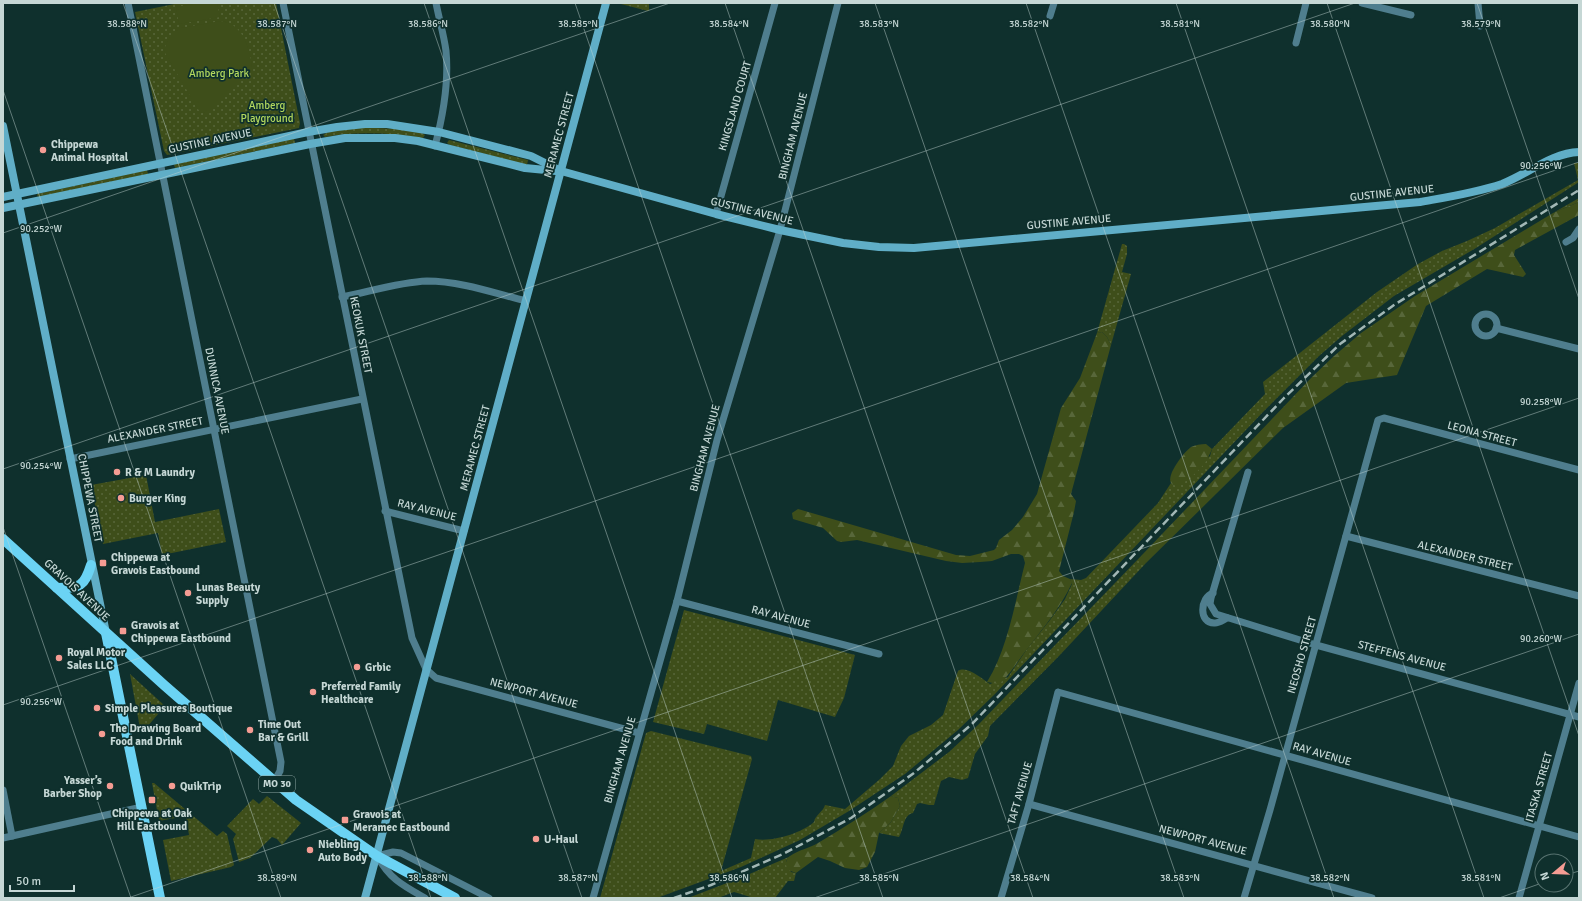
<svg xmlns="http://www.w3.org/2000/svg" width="1582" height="901" viewBox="0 0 1582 901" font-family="Signika,sans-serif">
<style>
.grass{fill:url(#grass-dots)}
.forest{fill:url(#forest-firs)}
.garden{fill:#3e4e1a}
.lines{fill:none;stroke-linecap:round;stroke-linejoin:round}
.street{stroke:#4f7e8e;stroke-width:7}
.secondary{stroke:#60aec7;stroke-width:8}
.primary{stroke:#6bd3f4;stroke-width:10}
.rail{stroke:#a2b7b5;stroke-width:2.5;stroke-dasharray:8 4;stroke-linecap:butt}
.ticks{fill:none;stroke:#c5d7d5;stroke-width:1;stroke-opacity:0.45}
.poi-dot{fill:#f59c93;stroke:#0f302d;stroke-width:1.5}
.labels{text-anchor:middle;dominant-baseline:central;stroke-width:3.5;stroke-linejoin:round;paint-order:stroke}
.shield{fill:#0f302d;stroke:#8ea5a3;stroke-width:1}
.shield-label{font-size:10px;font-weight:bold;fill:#c5d7d5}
.park-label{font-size:11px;fill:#b3d85e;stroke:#0f302d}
.street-label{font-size:11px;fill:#c5d7d5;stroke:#0f302d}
.poi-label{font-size:11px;font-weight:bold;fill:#c5d7d5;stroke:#0f302d;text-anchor:start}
.ticks-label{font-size:10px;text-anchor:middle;fill:#c5d7d5;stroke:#0f302d;stroke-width:3.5;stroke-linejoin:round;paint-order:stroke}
</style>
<defs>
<pattern id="grass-dots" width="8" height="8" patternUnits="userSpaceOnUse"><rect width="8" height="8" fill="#3e4e1a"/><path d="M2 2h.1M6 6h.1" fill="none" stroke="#58673a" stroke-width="1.8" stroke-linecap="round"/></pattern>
<pattern id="forest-firs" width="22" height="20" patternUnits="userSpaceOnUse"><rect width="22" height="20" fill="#3e4e1a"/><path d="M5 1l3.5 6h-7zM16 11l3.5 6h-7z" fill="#58673a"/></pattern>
</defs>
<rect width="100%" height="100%" fill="#0f302d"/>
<g class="grass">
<path d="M179 3H276L300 123 299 128 167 155 164 151 135 12Z"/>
<path d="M617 3H649V10L648 11Z"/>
<path d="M378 128C389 129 417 128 425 135L423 138C390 133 358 131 325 137L323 135C333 127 365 128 378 128Z"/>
<path d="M294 138 295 143 175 168 174 163Z"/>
<path d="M449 140 528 160 527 165 450 145 447 143Z"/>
<path d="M1574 163H1579V182L1476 248 1394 296 1342 336 1319 356 1263 412 995 694 958 730 905 774 849 811 800 840 741 867 657 898H600L646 733 651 731 751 756 752 759 721 871 751 858 755 839C772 842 800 834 814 822 815 815 823 812 825 805L845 809 880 779 893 766 901 746 909 736 931 725 943 715 958 671C967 665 982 679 990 684L1008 677 1027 649 1050 620 1065 599 1072 584 1070 579 1081 580 1086 578 1158 503 1171 483 1174 485 1210 456 1212 449 1265 394 1263 382 1377 292 1418 264 1442 251 1467 241 1495 228 1578 180Z"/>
<path d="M147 170 148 174 38 197 37 195V194Z"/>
<path d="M1579 198V202L1553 213Z"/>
<path d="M1122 244H1124L1127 246V254L1122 272 1131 274 1111 345 1107 337 1102 332 1097 333Z"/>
<path d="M146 475 155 522 219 509 226 542 162 555 158 533 103 544 91 485Z"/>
<path d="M1142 555 1141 559 1146 563 1059 656 990 726 988 736 975 754 968 778 962 780 949 777 941 781 934 805H929L920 803 917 804 913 813C903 815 904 829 899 837L879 833 891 822 900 806 898 798 891 796 949 752 978 725Z"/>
<path d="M684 610 855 655 844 698 835 717 778 700 767 741 707 724 704 734 653 722Z"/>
<path d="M130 674 165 706 147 727 140 728Z"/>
<path d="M152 783H154L217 836 223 831 227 834 234 865 231 867 171 881 163 840 189 835 186 816 159 821Z"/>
<path d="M267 796 301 823 282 845 277 839 272 837 250 858 239 862 233 839 236 834 227 826 253 799 259 804Z"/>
<path d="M791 856 786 861 791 872 796 873 794 881H788L775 898H754L734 892 718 898H688L745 876Z"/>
</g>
<g class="forest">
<path d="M1579 202V215L1515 250 1514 255 1526 274 1523 277 1487 269 1426 306 1397 375 1346 383 1283 428 1146 563 1143 562 1140 559 1142 555 1312 377 1334 356 1361 333 1415 296 1553 213Z"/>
<path d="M1102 332 1107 337 1111 345 1071 494 1076 501 1074 512 1059 571 1063 576 1070 579 1072 583C1061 607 1044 627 1028 648 1018 660 1011 674 999 684L987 682C1008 648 1015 602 1025 563L1023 556 1019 554H1011L992 561 980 562 962 563 946 561 857 540 841 542 837 541 823 528 793 519 792 513 798 509 956 555 970 556 994 550 996 548 999 540 1012 530 1023 517 1037 494 1061 408 1080 378 1097 333Z"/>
<path d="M1206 444 1212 449C1210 454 1208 458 1205 463 1201 468 1178 493 1171 483 1166 475 1184 452 1191 447 1195 445 1201 444 1206 444Z"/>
<path d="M891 796 898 798 900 806 891 822 879 833 875 852 867 867 859 870 845 868 830 861 818 857 796 873 788 870C785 864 785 861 790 856 798 850 810 848 818 843 843 828 867 813 891 796Z"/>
</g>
<g class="garden">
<path d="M198 3H217L220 17 179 24 176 7Z"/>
<path d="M220 21C242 22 250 49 252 67L205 113 200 112 196 106 164 51C167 40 171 32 181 28Z"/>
</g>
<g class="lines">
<g class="street">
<path d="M128 3 281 762 280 771 274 782"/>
<path d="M283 3 412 638 426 669 436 678 639 733"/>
<path d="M1362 3 1411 15"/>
<path d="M1478 3 1480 26"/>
<path d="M1050 16 1054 3"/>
<path d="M1296 43 1306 3"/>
<path d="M435 146C443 116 449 82 446 51 444 35 439 19 436 3"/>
<path d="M716 214 775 3"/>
<path d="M1566 242 1573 238 1579 229"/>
<path d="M342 297C368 292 400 282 427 281 460 281 494 293 526 301"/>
<circle cx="1486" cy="325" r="11"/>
<path d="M1496 328 1579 349"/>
<path d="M70 459 362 399"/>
<path d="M1248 472 1211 598 1210 604 1216 614 1316 645 1579 717"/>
<path d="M385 511 464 531"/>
<path d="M1346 536 1579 596"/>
<path d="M1213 593C1200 597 1198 624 1215 623 1219 623 1223 620 1227 618"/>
<path d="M677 601 879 654"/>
<path d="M3 790 12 836"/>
<path d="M1029 804 1372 898"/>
<path d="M3 838 142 807"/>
<path d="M425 898C402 885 390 879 377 856L393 852 401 853 489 898"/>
<path d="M593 898 677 601 717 440 780 230 838 3"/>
<path d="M1001 898 1029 804 1058 692 1579 837"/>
<path d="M1244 898 1270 810 1378 420 1384 418 1579 470"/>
<path d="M1519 898 1579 683"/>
</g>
<g class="secondary">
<path d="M3 126 106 633"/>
<path d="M3 197 308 132 337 127 365 124H387L439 132 531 156 561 171 716 214 780 230 843 243 879 247 914 248 1420 202C1448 197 1475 193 1502 184 1528 174 1551 153 1579 152"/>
<path d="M3 208 310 144 345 138H395L418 141 525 168 556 171"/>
<path d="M365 898 606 3"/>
</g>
<g class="primary">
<path d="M3 539 164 685 296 800 377 856 455 898"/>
<path d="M57 588C80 588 84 587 91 565"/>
<path d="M106 633 160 898"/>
</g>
<path class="rail" d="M674 898 711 885 783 854 851 818 914 773 972 724 1284 398 1340 344 1394 305 1579 190"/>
</g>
<path class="ticks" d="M123 3 431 898M274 3 582 898M424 3 732 898M575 3 883 898M725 3 1033 898M875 3 1184 898M1026 3 1334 898M1176 3 1484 898M1327 3 1579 736M1477 3 1579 299M3 90 281 898M3 233 670 3M3 469 1355 3M3 527 131 898M3 705 1579 162M1566 875 1579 871M128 898 1579 398M814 898 1579 634M1499 898 1542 883"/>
<g class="poi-dot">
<circle cx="43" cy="150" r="4"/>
<circle cx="117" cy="472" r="4"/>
<circle cx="121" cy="498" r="4"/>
<rect x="99" y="559" width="8" height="8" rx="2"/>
<circle cx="188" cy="593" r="4"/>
<rect x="119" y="627" width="8" height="8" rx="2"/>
<circle cx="59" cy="658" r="4"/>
<circle cx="357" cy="667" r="4"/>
<circle cx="313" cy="692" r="4"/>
<circle cx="97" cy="708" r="4"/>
<circle cx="250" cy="730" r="4"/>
<circle cx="102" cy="734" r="4"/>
<circle cx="110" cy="786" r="4"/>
<circle cx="172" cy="786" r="4"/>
<rect x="148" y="796" width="8" height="8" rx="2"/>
<rect x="341" y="816" width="8" height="8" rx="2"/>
<circle cx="536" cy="839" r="4"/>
<circle cx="310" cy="850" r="4"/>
</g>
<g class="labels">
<rect class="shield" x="259" y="776" width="36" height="16" rx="3"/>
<g class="shield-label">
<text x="277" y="784">MO 30</text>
</g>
<g class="park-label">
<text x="219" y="73">Amberg Park</text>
<text x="267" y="105">Amberg<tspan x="267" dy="13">Playground</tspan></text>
</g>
<g class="street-label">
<text transform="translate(735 106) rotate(-74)">KINGSLAND COURT</text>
<text transform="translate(559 135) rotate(-75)">MERAMEC STREET</text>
<text transform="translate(793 136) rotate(-76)">BINGHAM AVENUE</text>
<text transform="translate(210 141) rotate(-12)">GUSTINE AVENUE</text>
<text transform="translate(1392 193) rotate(-6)">GUSTINE AVENUE</text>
<text transform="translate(752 211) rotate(14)">GUSTINE AVENUE</text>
<text transform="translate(1069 222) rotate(-5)">GUSTINE AVENUE</text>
<text transform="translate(361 335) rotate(79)">KEOKUK STREET</text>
<text transform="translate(217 391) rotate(79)">DUNNICA AVENUE</text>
<text transform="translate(155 430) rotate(-11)">ALEXANDER STREET</text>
<text transform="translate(1482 434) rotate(15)">LEONA STREET</text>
<text transform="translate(475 448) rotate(-75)">MERAMEC STREET</text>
<text transform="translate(705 448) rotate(-75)">BINGHAM AVENUE</text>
<text transform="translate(90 498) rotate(79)">CHIPPEWA STREET</text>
<text transform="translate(427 510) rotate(14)">RAY AVENUE</text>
<text transform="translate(1465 556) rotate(14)">ALEXANDER STREET</text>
<text transform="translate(77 590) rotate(43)">GRAVOIS AVENUE</text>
<text transform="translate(781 617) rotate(15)">RAY AVENUE</text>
<text transform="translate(1302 655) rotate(-74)">NEOSHO STREET</text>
<text transform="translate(1402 656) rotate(15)">STEFFENS AVENUE</text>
<text transform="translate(534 693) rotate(15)">NEWPORT AVENUE</text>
<text transform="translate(1322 754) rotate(16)">RAY AVENUE</text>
<text transform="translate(620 760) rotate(-74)">BINGHAM AVENUE</text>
<text transform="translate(1539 787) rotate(-74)">ITASKA STREET</text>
<text transform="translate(1020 793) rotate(-74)">TAFT AVENUE</text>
<text transform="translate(1203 840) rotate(15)">NEWPORT AVENUE</text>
</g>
<g class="poi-label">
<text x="51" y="144">Chippewa<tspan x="51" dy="13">Animal Hospital</tspan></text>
<text x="125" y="472">R &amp; M Laundry</text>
<text x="129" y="498">Burger King</text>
<text x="111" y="557">Chippewa at<tspan x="111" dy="13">Gravois Eastbound</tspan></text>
<text x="196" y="587">Lunas Beauty<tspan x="196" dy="13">Supply</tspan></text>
<text x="131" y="625">Gravois at<tspan x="131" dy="13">Chippewa Eastbound</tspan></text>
<text x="67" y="652">Royal Motor<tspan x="67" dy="13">Sales LLC</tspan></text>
<text x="365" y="667">Grbic</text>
<text x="321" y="686">Preferred Family<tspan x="321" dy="13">Healthcare</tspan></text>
<text x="105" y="708">Simple Pleasures Boutique</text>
<text x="258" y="724">Time Out<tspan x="258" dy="13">Bar &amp; Grill</tspan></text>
<text x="110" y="728">The Drawing Board<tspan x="110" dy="13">Food and Drink</tspan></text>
<text x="102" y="780" text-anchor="end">Yasser’s<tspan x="102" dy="13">Barber Shop</tspan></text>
<text x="180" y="786">QuikTrip</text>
<text x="152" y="813" text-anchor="middle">Chippewa at Oak<tspan x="152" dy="13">Hill Eastbound</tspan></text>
<text x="353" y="814">Gravois at<tspan x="353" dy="13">Meramec Eastbound</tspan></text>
<text x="544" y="839">U-Haul</text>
<text x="318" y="844">Niebling<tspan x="318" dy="13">Auto Body</tspan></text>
</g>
</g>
<g class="ticks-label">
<text x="578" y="27">38.585°N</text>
<text x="729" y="27">38.584°N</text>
<text x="879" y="27">38.583°N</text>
<text x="1029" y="27">38.582°N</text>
<text x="1180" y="27">38.581°N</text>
<text x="1330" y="27">38.580°N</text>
<text x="127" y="27">38.588°N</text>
<text x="277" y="27">38.587°N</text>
<text x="428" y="27">38.586°N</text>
<text x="1481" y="27">38.579°N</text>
<text x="1541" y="169">90.256°W</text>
<text x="41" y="232">90.252°W</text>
<text x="1541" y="405">90.258°W</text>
<text x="41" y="469">90.254°W</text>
<text x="1541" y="642">90.260°W</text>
<text x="41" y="705">90.256°W</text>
<text x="277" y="881">38.589°N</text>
<text x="428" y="881">38.588°N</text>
<text x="578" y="881">38.587°N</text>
<text x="729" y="881">38.586°N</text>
<text x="879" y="881">38.585°N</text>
<text x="1030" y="881">38.584°N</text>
<text x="1180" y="881">38.583°N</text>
<text x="1330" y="881">38.582°N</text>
<text x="1481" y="881">38.581°N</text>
</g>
<rect width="1582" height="901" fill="none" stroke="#c5d7d5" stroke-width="8"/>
<g transform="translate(1554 873) rotate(251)"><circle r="19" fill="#0f302d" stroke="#587370"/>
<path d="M0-3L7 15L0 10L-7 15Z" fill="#f59c93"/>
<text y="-6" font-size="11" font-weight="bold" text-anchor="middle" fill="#c5d7d5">N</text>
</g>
<path d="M10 885v6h64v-6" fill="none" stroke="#c5d7d5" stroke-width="2"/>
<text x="16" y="885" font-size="12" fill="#c5d7d5" stroke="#0f302d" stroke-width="3" paint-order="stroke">50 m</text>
</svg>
